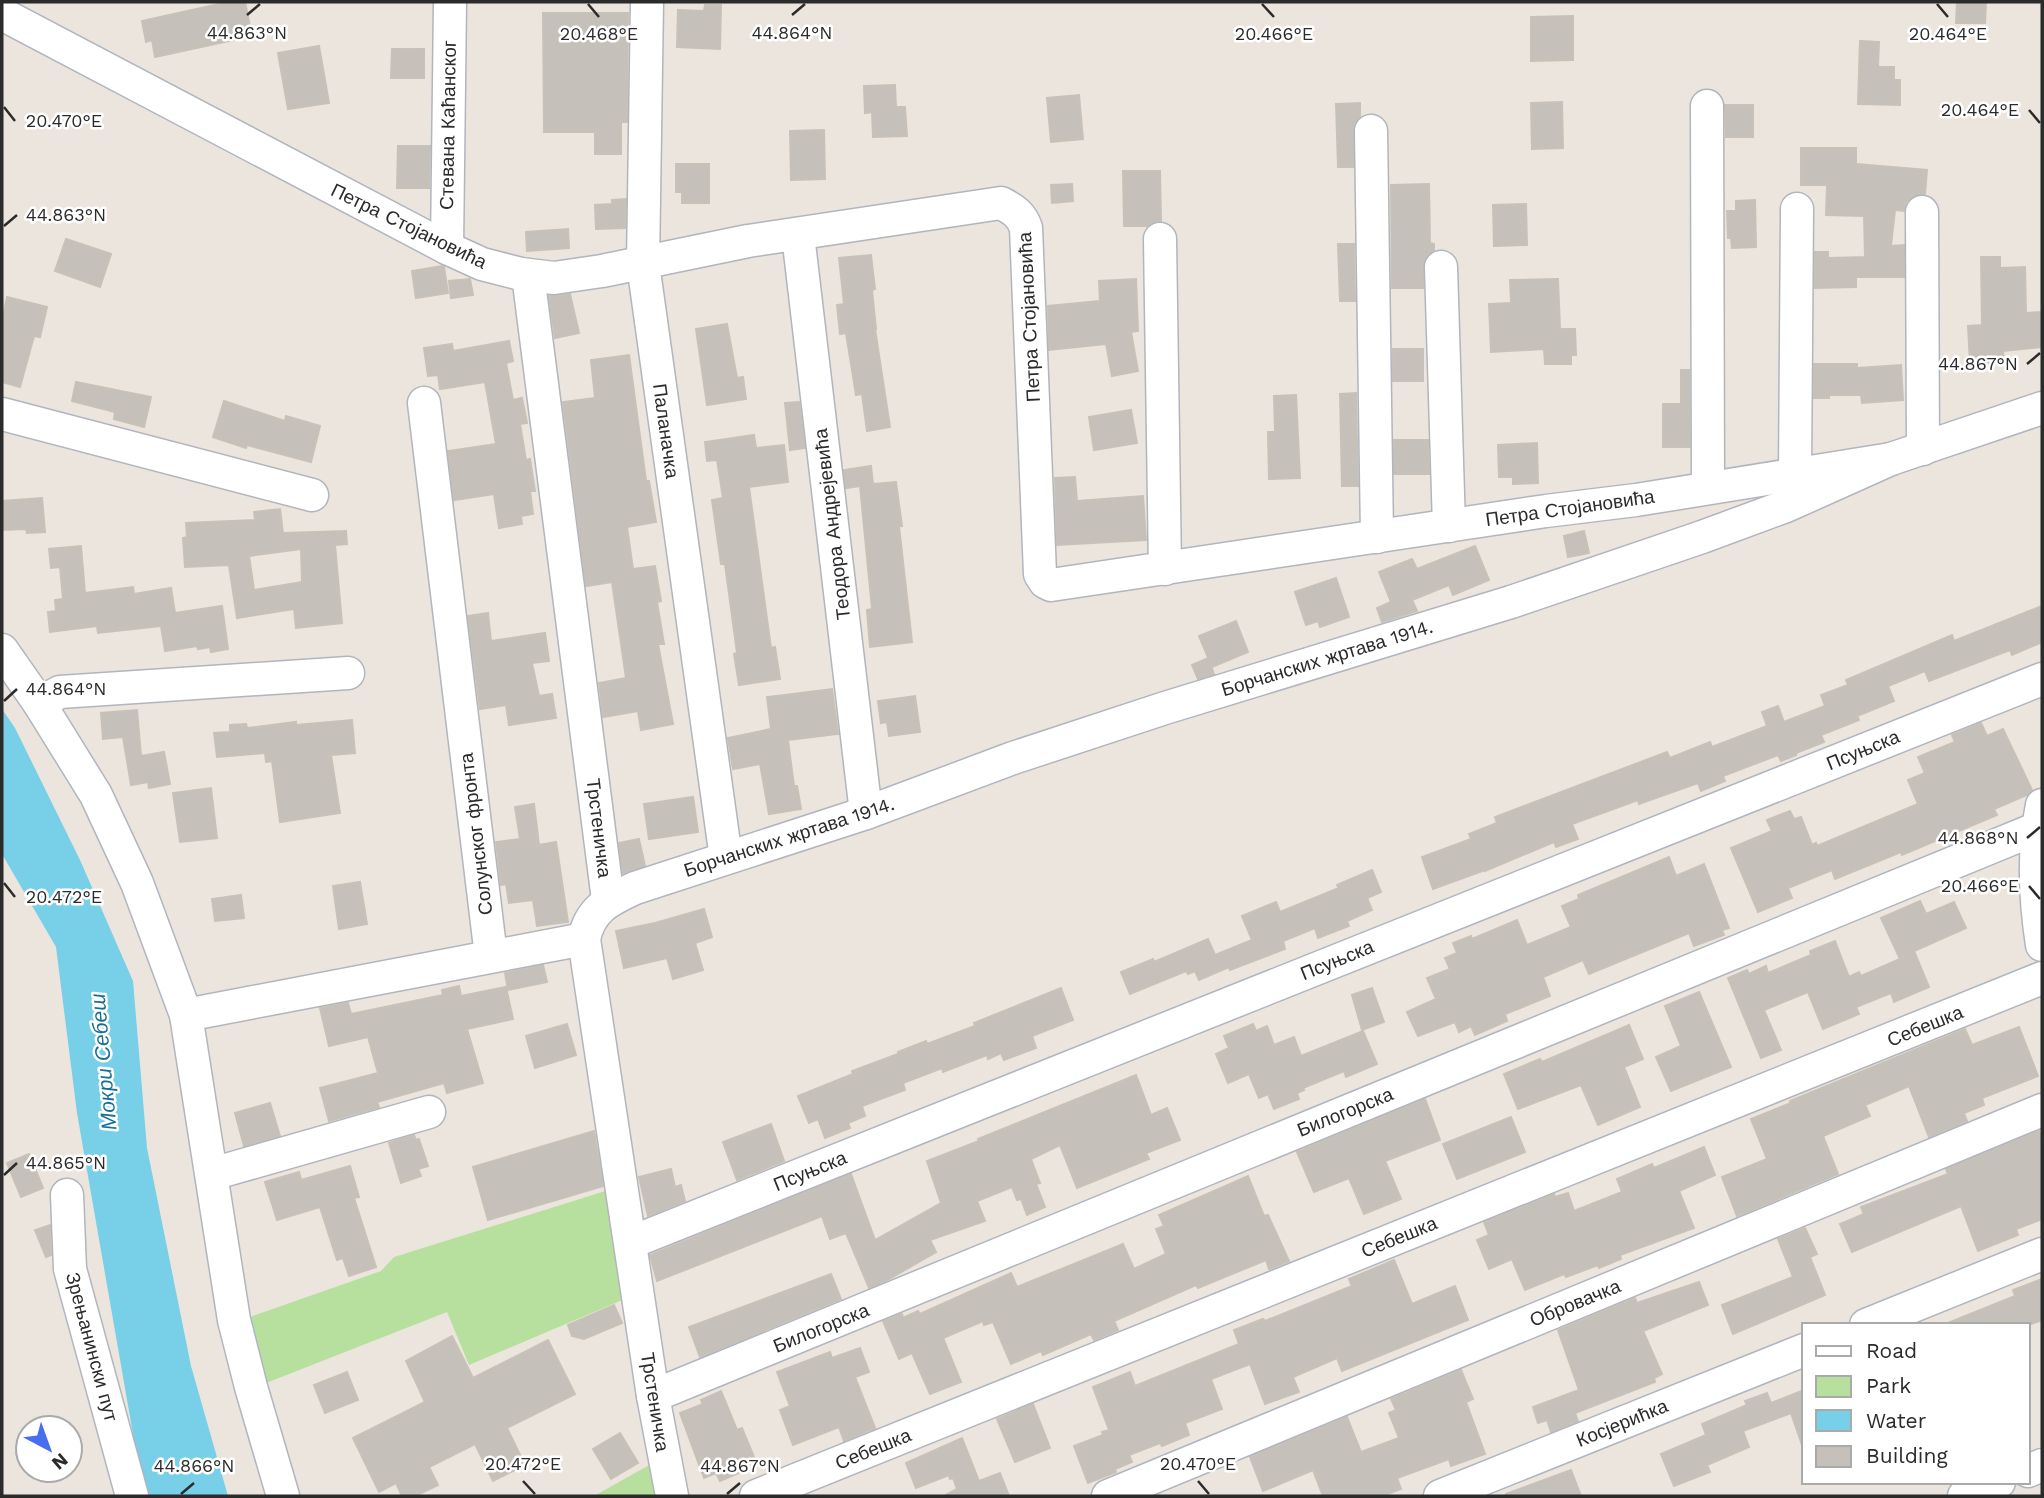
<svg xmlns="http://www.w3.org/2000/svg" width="2044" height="1498" viewBox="0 0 2044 1498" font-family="'Work Sans',sans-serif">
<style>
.green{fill:#b7e09e}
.water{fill:#77cfe8}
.building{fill:#c5c0b9;stroke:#c8c1b8;stroke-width:2;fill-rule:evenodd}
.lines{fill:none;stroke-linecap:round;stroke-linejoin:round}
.minor-casing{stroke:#b1b5be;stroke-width:35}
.minor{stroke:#fff;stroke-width:32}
.ticks{fill:none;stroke:#2b2b2b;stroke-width:2.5}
.labels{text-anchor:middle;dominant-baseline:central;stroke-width:5;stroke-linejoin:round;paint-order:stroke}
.street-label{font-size:19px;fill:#2b2b2b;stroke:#fff}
.water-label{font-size:21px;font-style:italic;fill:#156f95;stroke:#fff}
.ticks-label{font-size:18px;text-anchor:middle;fill:#2b2b2b;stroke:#fff;stroke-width:5;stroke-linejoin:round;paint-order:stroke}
</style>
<rect width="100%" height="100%" fill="#ece5de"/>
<g class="green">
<path d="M618 1187 634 1295 469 1365 447 1312 246 1391 230 1324 381 1271 394 1257Z"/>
<path d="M660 1459 667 1496H594Z"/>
</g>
<path class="water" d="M2 709 15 728 80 860 133 981 147 1148 191 1366 228 1496H146L141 1480 77 1113 56 947 2 854Z"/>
<g class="building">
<path d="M228 2H245L252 36 155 57 152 40 146 42 142 21Z"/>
<path d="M1957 2H1986L1985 23H1956Z"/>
<path d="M705 5H721L720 49 677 47 678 10 704 11Z"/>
<path d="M543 13H628L627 122H621V154H595V132H544Z"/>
<path d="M1573 16V60L1531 61V17Z"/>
<path d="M1860 41 1879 42 1878 67H1894V80H1900V105L1858 104Z"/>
<path d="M319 46 329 103 288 109 278 53Z"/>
<path d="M392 49H424V78H391Z"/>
<path d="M895 85 896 107H905L907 136 873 137 872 112 865 113 864 86Z"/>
<path d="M1079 95 1083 139 1051 142 1047 98Z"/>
<path d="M1562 102 1563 148 1532 149 1531 103Z"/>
<path d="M1360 103V116L1355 123 1353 131V167H1338L1336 104Z"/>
<path d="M1725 105H1753V137H1726Z"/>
<path d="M824 130 825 179 791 180 790 131Z"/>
<path d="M398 146H430L429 188H397Z"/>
<path d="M1801 148H1856V164L1927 170 1925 194 1912 197 1906 202 1904 211 1895 210 1891 246 1904 245V277H1856V287L1815 288V252H1828V258L1865 257 1864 216 1826 215 1827 185H1801Z"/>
<path d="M676 164H709V203H682V192H676Z"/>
<path d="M1123 171H1160L1161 221 1148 226H1124Z"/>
<path d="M1072 184 1073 201 1052 203 1051 185Z"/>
<path d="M1429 184 1430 243 1434 244V250L1425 259 1423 288H1392L1391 185Z"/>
<path d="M626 199 625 228 596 229 595 205 612 204V200Z"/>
<path d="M1755 200 1756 247 1732 248 1731 238H1728L1727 211H1736V201Z"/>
<path d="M1526 204 1527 245 1494 246 1493 205Z"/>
<path d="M568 229 569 248 527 251 526 232Z"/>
<path d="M66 239 111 254 100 287 55 271Z"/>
<path d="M1338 244H1354L1355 301H1340Z"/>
<path d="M871 255 875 289 872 290 876 329H875L890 427 867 431 862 394 856 395 846 333 840 334 837 305 844 304 839 258Z"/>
<path d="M1981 257H2000V268L2025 267 2026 313 2042 312V347L2003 351 2004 362 1970 364 1968 326 1982 325Z"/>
<path d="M442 266 444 267 448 293 416 298 412 271Z"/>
<path d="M470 279 473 295 451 298 449 281Z"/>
<path d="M1136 279 1138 331 1131 332 1138 371 1112 376 1106 344 1049 350 1048 306 1100 301 1099 281Z"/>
<path d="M1558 279 1560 329H1575L1576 355H1571V364H1545L1544 349 1491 352 1489 304 1511 303 1510 280Z"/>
<path d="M570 294 579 333 555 338 549 296Z"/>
<path d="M7 297 47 307 40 337 34 336 20 387 2 382V321Z"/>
<path d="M727 324 737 378 743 377 746 399 707 405 696 329Z"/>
<path d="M509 341 513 361 506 363 513 400 522 398 527 423 520 424 526 460 530 459 535 491H530L533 514 521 516 522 524 499 528 494 494 454 500 448 451 496 444 485 382 440 389 438 375 428 376 424 348 452 344 453 351Z"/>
<rect x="1393" y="349" width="30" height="32"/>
<path d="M629 355 646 481H649L656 522 627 527 633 569 655 566 661 601 657 602 664 644H658L673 724 641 730 638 711 603 717 599 683 626 678 612 582 586 586 563 402 595 398 591 360Z"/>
<path d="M1814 364H1857V368L1901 365 1903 400 1862 403 1861 395H1829V398H1814Z"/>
<path d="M1681 370H1689L1690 447H1663V404H1681Z"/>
<path d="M76 382 151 397 144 427 114 419 115 412 72 401Z"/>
<path d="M1356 393 1358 486H1342L1340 394Z"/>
<path d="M1296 395 1300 478 1269 479 1268 432H1275L1274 396Z"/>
<path d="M224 401 285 421 286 416 320 426 311 462 247 445 246 448 213 437Z"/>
<path d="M799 402 805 448 790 450 785 403Z"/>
<path d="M1131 410 1137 443 1094 450 1089 417Z"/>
<path d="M754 435 756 448 784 445 788 482 749 487 771 648 775 647 780 679 739 685 734 654 737 653 725 564H721L712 500 723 498 717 460 707 461 705 442Z"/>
<path d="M1394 440H1428L1429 474H1394Z"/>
<path d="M1537 443 1538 483 1513 484V477H1499L1498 445Z"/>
<path d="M871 466 873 484 896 482 902 526H899L912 642 870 647 867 610 872 609 860 486 846 488 844 470Z"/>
<path d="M1075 477 1077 501 1143 496 1146 540 1057 545 1055 478Z"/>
<path d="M42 498 45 532 27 533 26 529 2 530V501Z"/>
<path d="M280 509 283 533 346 531 347 544 335 545 342 623 296 628 294 609 237 618 229 565 185 567 183 538 187 537 186 523 255 520 254 512ZM301 549 302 582 254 590 249 556Z"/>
<path d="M1584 531 1589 553 1568 557 1564 536Z"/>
<path d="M81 546 85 593 133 587 134 594 171 588 175 613 222 606 228 649 211 652 210 647 198 649 197 646 165 651 161 626 98 633 97 626 50 632 48 612 56 611 55 600 63 599 60 567 51 568 49 549Z"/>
<path d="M1475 546 1489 580 1453 595 1449 585 1412 600 1417 611 1382 622 1377 608 1391 602 1379 572 1412 559 1417 569Z"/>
<path d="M1336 578 1349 617 1320 627 1318 621 1306 625 1295 592Z"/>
<path d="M2042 606V642L2012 655 2010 650 1929 681 1925 671 1888 686 1894 701 1857 716 1859 720 1821 735 1824 742 1796 753V755L1781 761 1778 755 1723 776 1725 781 1701 791 1698 783 1639 804 1638 800 1572 824 1578 839 1556 847 1554 842 1485 871V870L1433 889 1422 857 1471 839 1469 834 1497 823 1495 817 1667 752 1670 758 1710 742 1712 747 1767 726 1762 712 1778 706 1784 722 1825 706 1821 695 1848 685 1846 680 1952 635 1954 641Z"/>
<path d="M488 613 491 641 545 633 549 661 532 663 539 696 552 694 556 718 509 725 506 705 480 709 468 616Z"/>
<path d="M1236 621 1248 652 1212 667 1199 636Z"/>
<path d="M1208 658 1214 674 1198 679 1192 665Z"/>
<path d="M832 689 838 734 788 740 794 786H797L801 809 769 814 760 764 733 769 728 738 771 729 767 697Z"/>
<path d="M915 696 920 732 889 736 887 722 881 723 878 701Z"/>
<path d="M137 710 141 756 164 752 170 784 149 788 148 782 131 785 123 737 103 739 101 713Z"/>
<path d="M352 720 355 753 331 755 340 813 280 822 272 761 266 762 265 753 217 757 214 733 230 732V725L246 724 247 728 296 722V725Z"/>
<path d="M1981 723 1987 736 2003 729 2032 790 2027 795 1994 809 1997 815 1902 855 1901 852 1835 879 1832 870 1788 888 1792 898 1758 912 1731 848 1772 831 1767 820 1790 811 1794 819 1801 817 1812 845 1816 843 1817 846 1918 804 1908 780 1925 773 1918 757 1955 742 1952 735Z"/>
<path d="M211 788 217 838 180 842 173 793Z"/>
<path d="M693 797 698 832 649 839 644 804Z"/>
<path d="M534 804 539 845 556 842 568 922 537 926 533 900 509 903 506 884 501 885 496 842 520 839 515 807Z"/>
<path d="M639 839 645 866 623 873 619 843Z"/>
<path d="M1669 857 1676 876 1704 864 1729 928 1722 930 1724 935 1694 946 1689 933 1589 974 1583 960 1543 977 1550 996 1505 1014 1507 1021 1475 1035 1471 1026 1459 1032 1455 1022 1418 1036 1407 1012 1436 999 1427 978 1450 969 1445 958 1457 953 1453 943 1471 936 1472 939 1517 920 1527 945 1571 927 1562 906 1579 899 1578 895Z"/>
<path d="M1372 870 1381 892 1367 898 1372 910 1347 921 1349 926 1318 938 1315 928 1283 941 1285 949 1230 970 1229 967 1199 980 1195 971 1188 974 1186 971 1130 994 1121 972 1153 959 1154 962 1208 939 1215 955 1252 940 1242 916 1276 902 1280 912 1339 888 1337 885Z"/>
<path d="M360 882 367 924 339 929 333 886Z"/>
<path d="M241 895 244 918 215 921 212 899Z"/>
<path d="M1920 901 1926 914 1954 902 1966 928 1914 951 1929 987 1894 1002 1891 993 1856 1007 1859 1014 1823 1029 1808 992 1764 1010 1781 1050 1761 1058 1728 978 1747 970 1749 974 1766 966 1768 973 1811 955 1810 951 1835 941 1849 977 1859 972 1861 976 1900 959 1881 918Z"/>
<path d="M704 909 712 937 695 943 703 970 673 979 667 958 624 968 616 931 655 923Z"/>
<path d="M543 965 547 982 508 990 505 973Z"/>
<path d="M459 986 461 996 506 987 513 1019 467 1029 483 1083 447 1093 444 1083 377 1102 379 1107 329 1121 320 1088 378 1073 368 1037 329 1046 320 1008 348 1003 351 1014 443 995 442 990Z"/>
<path d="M1061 988 1073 1020 1032 1036 1036 1048 1004 1060 1001 1053 988 1059 987 1055 943 1072 942 1068 903 1083 905 1090 862 1106 865 1116 848 1123 850 1128 825 1138 818 1119 809 1123 798 1096 853 1074 852 1071 898 1054V1052L926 1041 927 1044 975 1026 974 1023Z"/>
<path d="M1372 988 1384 1022 1362 1030 1352 995Z"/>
<path d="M1699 992 1731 1067 1671 1091 1656 1057 1681 1046 1665 1006Z"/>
<path d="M567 1024 576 1055 535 1068 526 1036Z"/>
<path d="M1253 1024 1256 1031 1267 1026 1274 1045 1294 1037 1301 1056 1363 1031 1377 1064 1346 1077 1344 1071 1303 1088 1304 1090 1297 1093 1299 1099 1274 1109 1268 1094 1259 1098 1249 1074 1228 1083 1216 1054 1229 1048 1224 1036Z"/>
<path d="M1629 1025 1643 1059 1624 1067 1640 1107 1598 1125 1581 1085 1518 1109 1504 1074 1540 1059 1542 1062Z"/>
<path d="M2019 1027 2038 1076 1982 1098 1984 1105 1964 1113 1967 1121 1929 1137 1909 1086 1865 1105 1870 1116 1823 1136 1838 1174 1737 1216 1722 1177 1767 1159 1751 1119 1791 1103 1790 1101 1965 1029 1972 1045Z"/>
<path d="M1136 1075 1151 1115 1167 1108 1180 1140 1146 1153 1149 1159 1077 1188 1060 1145 1031 1159 1040 1183 1036 1184 1045 1207 1027 1215 1021 1199 1017 1200 1012 1187 977 1201 985 1221 930 1240 936 1252 889 1279 869 1288 846 1233 830 1239 822 1216 657 1281 650 1255 851 1174 875 1240 941 1203 927 1161 979 1141 978 1139Z"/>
<path d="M1425 1099 1440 1140 1385 1161 1401 1199 1364 1214 1349 1178 1314 1192 1297 1152Z"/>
<path d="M270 1103 280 1136 244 1146 235 1113Z"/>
<path d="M1511 1117 1525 1152 1457 1179 1443 1144Z"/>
<path d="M771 1124 784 1161 737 1180 723 1142Z"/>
<path d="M594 1131 603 1186 488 1220 473 1167Z"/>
<path d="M2039 1131 2042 1140V1219L2016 1229 2018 1235 1978 1251 1961 1206 1852 1252 1840 1224 1864 1214 1861 1207 1948 1174 1946 1169Z"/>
<path d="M414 1135 416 1140 419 1139 428 1166 418 1169 421 1176 401 1183 389 1143Z"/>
<path d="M1704 1147 1715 1175 1679 1191 1694 1228 1620 1255 1621 1259 1599 1268 1598 1265 1566 1277 1564 1274 1525 1290 1512 1259 1489 1269 1477 1240 1489 1235 1484 1222 1554 1194 1555 1197 1568 1193 1574 1211 1622 1192 1617 1179 1652 1164 1654 1168Z"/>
<path d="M29 1154 43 1188 21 1197 7 1163Z"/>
<path d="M350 1166 359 1197 354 1198 376 1267 349 1276 343 1258 337 1260 320 1207 277 1220 265 1182 299 1172 301 1180Z"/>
<path d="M671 1169 675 1187 681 1185 685 1201 648 1216 639 1177Z"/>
<path d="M1248 1176 1264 1216 1268 1215 1289 1261 1269 1269 1266 1260 1198 1288 1196 1285 1114 1321 1118 1330 1094 1340 1091 1334 1043 1355 1041 1351 1011 1364 993 1322 984 1325 983 1321 943 1338 961 1382 930 1394 912 1353 899 1359 883 1321 902 1314 903 1318 918 1311 920 1314 1011 1273 1017 1287 1123 1244 1134 1269 1166 1254 1156 1229 1164 1226 1159 1215Z"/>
<path d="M50 1225 51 1255 46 1257 35 1230Z"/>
<path d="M1805 1228 1817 1254 1810 1257 1825 1295 1733 1334 1722 1305 1793 1277 1778 1239Z"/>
<path d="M1394 1260 1412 1304 1455 1286 1468 1320 1342 1371 1337 1358 1293 1377 1299 1392 1265 1404 1250 1364 1211 1379 1222 1409 1185 1423 1189 1435 1162 1446 1160 1443 1129 1455 1132 1462 1115 1469 1116 1472 1088 1483 1074 1446 1103 1435 1102 1432 1109 1430 1093 1387 1130 1372 1135 1386 1239 1344 1234 1330 1263 1319 1265 1321 1352 1286 1349 1279Z"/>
<path d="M831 1274 841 1299 700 1357 689 1327Z"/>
<path d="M2042 1279V1320L2028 1325H1943L2015 1296 2013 1290Z"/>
<path d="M1699 1282 1708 1305 1643 1331 1662 1374 1654 1378 1655 1382 1575 1413 1578 1421 1551 1432 1547 1420 1538 1423 1533 1407 1579 1390 1558 1330 1635 1298 1637 1303Z"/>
<path d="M614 1305 622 1323 584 1339 572 1336 568 1325Z"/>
<path d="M452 1336 473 1378 548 1340 575 1394 507 1428 525 1465 493 1481 475 1444 429 1467 438 1485 415 1496H402L396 1483 379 1492 353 1438 425 1402 406 1361Z"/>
<path d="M860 1348 869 1372 855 1377 875 1428 844 1441 839 1427 793 1445 780 1410 790 1406 777 1372 830 1352 832 1358Z"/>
<path d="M1461 1370 1473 1399 1466 1402 1485 1454 1451 1466 1449 1459 1397 1478 1401 1489 1382 1496H1323L1313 1470 1263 1491 1250 1457 1347 1417 1361 1452 1399 1438 1389 1413 1396 1410 1391 1399Z"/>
<path d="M347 1372 358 1400 325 1413 314 1385Z"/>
<path d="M1804 1390V1445H1802L1791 1413 1743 1431 1749 1447 1707 1465 1710 1472 1674 1486 1661 1454 1706 1435 1702 1424 1747 1405 1745 1401 1767 1393 1771 1403Z"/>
<path d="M721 1391 737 1430 742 1428 754 1457 742 1462 746 1470 720 1481 716 1473 704 1478 680 1413 703 1404 701 1400Z"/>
<path d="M1033 1404 1050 1448 1015 1462 997 1419Z"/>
<path d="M620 1433 638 1463 611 1479 593 1449Z"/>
<path d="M962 1438 979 1481 1000 1473 1009 1496H944L957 1489 953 1478 950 1479 949 1475 916 1488 906 1463Z"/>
<path d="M1571 1470 1581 1496H1506V1494Z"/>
</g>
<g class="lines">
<defs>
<g id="minor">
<path d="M647 2 643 264 726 858"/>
<path d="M2 14 447 248 482 264 521 274 554 278 602 271 748 241 1001 203C1013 209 1022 215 1026 228L1040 574 1045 582 1051 585 1546 511 1636 500 1891 459"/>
<path d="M1707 106 1708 487"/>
<path d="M1371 131 1377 537"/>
<path d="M1922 212 1923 449"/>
<path d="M798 235 866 813"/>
<path d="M1160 239 1165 569"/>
<path d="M447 248 450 2"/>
<path d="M1441 267 1449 526"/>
<path d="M528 275 608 900"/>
<path d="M424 403 491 956"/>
<path d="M2 414 312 495"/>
<path d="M1795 473 1797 209"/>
<path d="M2 650 39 703 96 795 137 883 186 1015 234 1320 251 1387 283 1496"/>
<path d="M39 703 60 692 348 673"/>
<path d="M2042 805C2033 850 2035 900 2042 945"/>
<path d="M186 1015 584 939"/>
<path d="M212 1174 429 1112"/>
<path d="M67 1195 70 1269 132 1496"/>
<path d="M632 1242 2042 679"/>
<path d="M1866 1325 2042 1254"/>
<path d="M653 1396 2038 828"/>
<path d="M2028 1471 2042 1465"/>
<path d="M672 1496 653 1396 584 939C590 909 609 900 635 888L866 813 1013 758 1165 708 1511 602 1702 537 1786 506 1891 459 2042 408"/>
<path d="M756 1496 2042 978"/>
<path d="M1108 1496 2042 1110"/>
<path d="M1440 1496 1804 1350"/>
<path d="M1964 1496 1999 1482"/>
</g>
</defs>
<use href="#minor" class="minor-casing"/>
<use href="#minor" class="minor"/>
</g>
<path class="ticks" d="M588 4 599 17M1262 4 1274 17M1937 4 1948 17M247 15 260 4M792 15 805 4M4 107 15 121M2029 110 2040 123M4 226 17 215M2027 364 2040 353M4 701 17 689M2027 838 2040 827M4 883 15 897M2029 886 2040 899M4 1175 17 1163M523 1481 535 1494M1198 1481 1209 1494M181 1494 194 1483M727 1494 740 1483"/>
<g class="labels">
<g class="street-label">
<text transform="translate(448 125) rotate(-89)">Стевана Каћанског</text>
<text transform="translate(409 226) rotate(26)">Петра Стојановића</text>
<text transform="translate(1029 317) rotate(-93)">Петра Стојановића</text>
<text transform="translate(666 431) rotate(82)">Паланачка</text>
<text transform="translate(1570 508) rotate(-8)">Петра Стојановића</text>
<text transform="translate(832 524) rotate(-97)">Теодора Андрејевића</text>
<text transform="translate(1327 658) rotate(-17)">Борчанских жртава 1914.</text>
<text transform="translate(1863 750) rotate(-22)">Псуњска</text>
<text transform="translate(599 828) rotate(83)">Трстеничка</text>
<text transform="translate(476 834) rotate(-97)">Солунског фронта</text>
<text transform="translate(789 837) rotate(-18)">Борчанских жртава 1914.</text>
<text transform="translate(1337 960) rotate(-22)">Псуњска</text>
<text transform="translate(1925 1026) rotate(-22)">Себешка</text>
<text transform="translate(1345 1112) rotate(-22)">Билогорска</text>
<text transform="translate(810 1171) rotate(-22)">Псуњска</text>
<text transform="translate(1399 1237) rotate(-22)">Себешка</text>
<text transform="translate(1575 1303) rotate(-22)">Обровачка</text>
<text transform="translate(821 1328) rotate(-22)">Билогорска</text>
<text transform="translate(92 1347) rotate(75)">Зрењанински пут</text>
<text transform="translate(655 1402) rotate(81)">Трстеничка</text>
<text transform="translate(1622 1423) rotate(-22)">Косјерићка</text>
<text transform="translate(873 1449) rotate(-22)">Себешка</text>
</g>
<g class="water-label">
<text transform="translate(103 1062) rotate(-95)">Мокри Себеш</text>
</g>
</g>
<g class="ticks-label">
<text x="247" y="39">44.863°N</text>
<text x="792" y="39">44.864°N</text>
<text x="1948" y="40">20.464°E</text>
<text x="1274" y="40">20.466°E</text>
<text x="599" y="40">20.468°E</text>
<text x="1980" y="116">20.464°E</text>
<text x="64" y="127">20.470°E</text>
<text x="66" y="221">44.863°N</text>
<text x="1978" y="370">44.867°N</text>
<text x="66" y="695">44.864°N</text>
<text x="1978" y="844">44.868°N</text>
<text x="1980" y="892">20.466°E</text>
<text x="64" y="903">20.472°E</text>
<text x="66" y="1169">44.865°N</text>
<text x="523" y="1470">20.472°E</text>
<text x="1198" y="1470">20.470°E</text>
<text x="194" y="1472">44.866°N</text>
<text x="740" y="1472">44.867°N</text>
</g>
<rect width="2044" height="1498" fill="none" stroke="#2b2b2b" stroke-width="7"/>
<rect x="1802" y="1323" width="228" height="161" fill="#ffffff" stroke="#aaaaaa" stroke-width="2"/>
<rect x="1816" y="1346" width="35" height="10" fill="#ffffff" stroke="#aaaaaa" stroke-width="2"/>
<text x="1866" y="1358" font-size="21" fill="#2b2b2b">Road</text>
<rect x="1816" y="1376" width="35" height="21" fill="#b7e09e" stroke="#aaaaaa" stroke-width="2"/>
<text x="1866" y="1393" font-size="21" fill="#2b2b2b">Park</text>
<rect x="1816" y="1410" width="35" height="21" fill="#77cfe8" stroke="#aaaaaa" stroke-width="2"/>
<text x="1866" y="1428" font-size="21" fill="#2b2b2b">Water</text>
<rect x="1816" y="1446" width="35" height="21" fill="#c5c0b9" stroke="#aaaaaa" stroke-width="2"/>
<text x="1866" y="1463" font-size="21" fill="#2b2b2b">Building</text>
<g transform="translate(49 1449) rotate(139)"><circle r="33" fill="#ffffff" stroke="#aaaaaa" stroke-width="2"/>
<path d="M0-5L12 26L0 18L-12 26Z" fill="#476ef0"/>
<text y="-10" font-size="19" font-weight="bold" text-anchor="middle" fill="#2b2b2b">N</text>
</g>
</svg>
